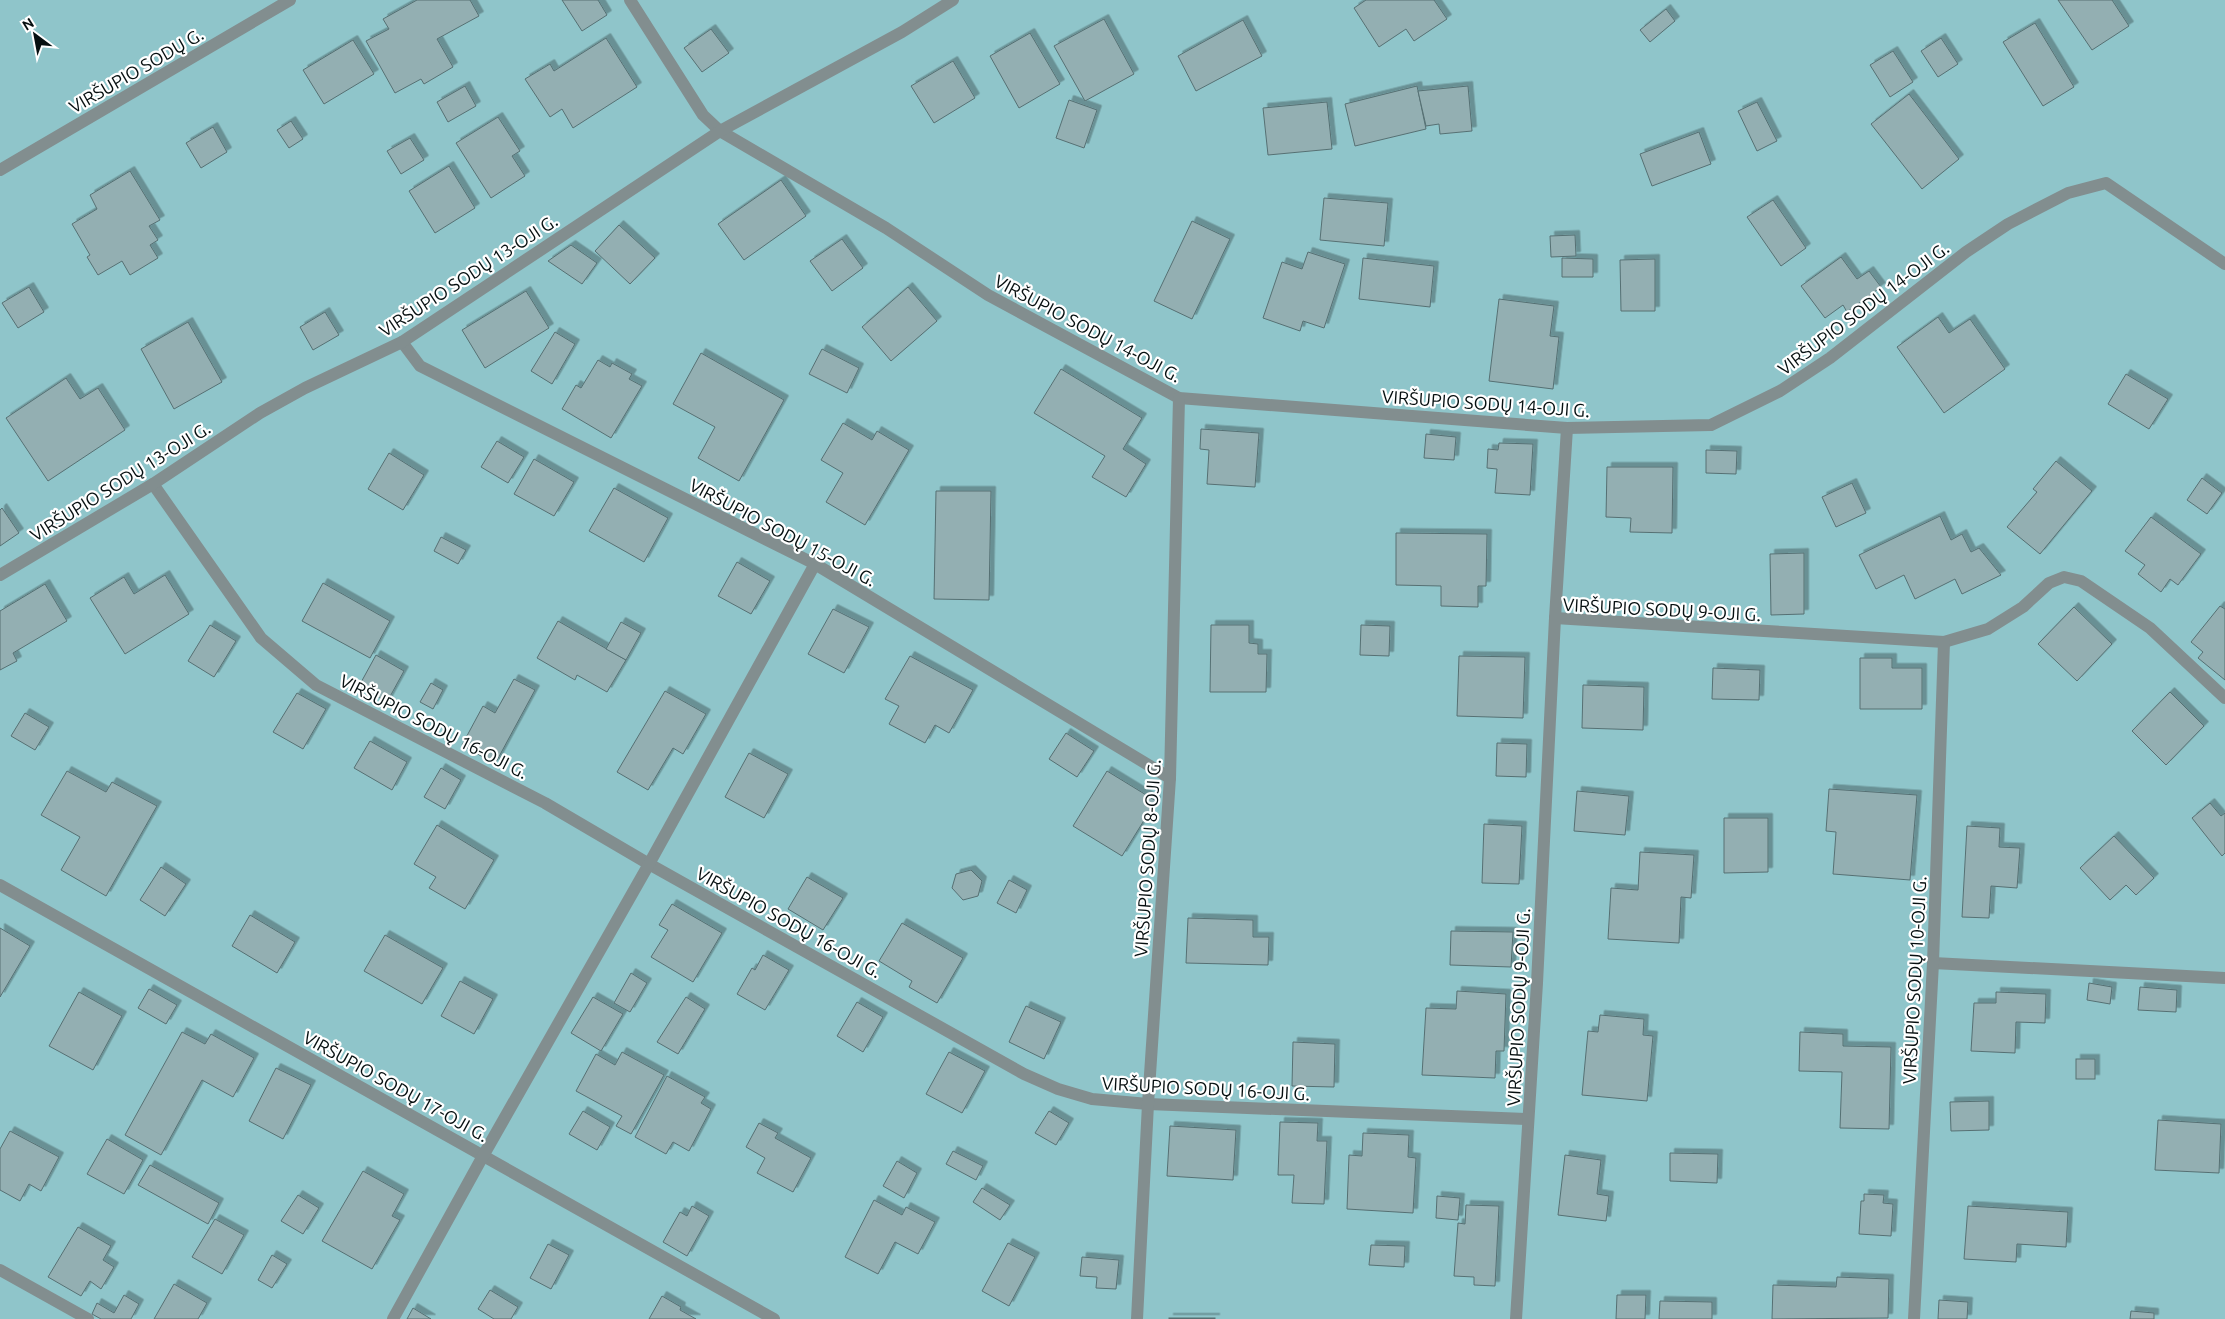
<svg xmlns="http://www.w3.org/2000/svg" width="2225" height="1319" viewBox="0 0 2225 1319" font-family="Ubuntu,sans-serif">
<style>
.green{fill:#8fc5ca}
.building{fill:#93afb2;stroke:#567073;filter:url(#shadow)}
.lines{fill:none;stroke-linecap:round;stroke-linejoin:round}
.street{stroke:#828e8f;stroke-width:12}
.labels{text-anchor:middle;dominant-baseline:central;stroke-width:4.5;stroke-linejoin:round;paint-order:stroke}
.street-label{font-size:18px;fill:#060f10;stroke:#fff}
</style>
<defs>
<filter id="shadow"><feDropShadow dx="4.5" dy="-4.5" stdDeviation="0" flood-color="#0004"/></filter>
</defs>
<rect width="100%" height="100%" fill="#c9e6e9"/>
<rect class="green" x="0" y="0" width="2225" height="1319"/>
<g class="building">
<path d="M417 0H470L479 16 437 39 453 67 424 84 421 79 395 93 366 41 389 29 383 19Z"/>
<path d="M562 0H598L607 15 582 31Z"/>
<path d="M1366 0H1434L1447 19 1414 41 1406 29 1379 47 1354 8Z"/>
<path d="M2058 0H2112L2129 26 2092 50Z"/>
<path d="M1666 9 1675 21 1650 42 1640 30Z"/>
<path d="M1104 19 1134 74 1085 101 1054 46Z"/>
<path d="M1243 20 1262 56 1196 91 1178 56Z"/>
<path d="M2035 23 2074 87 2043 106 2003 42Z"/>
<path d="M711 29 729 53 702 72 684 48Z"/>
<path d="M1030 33 1060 84 1019 108 990 56Z"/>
<path d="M606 38 637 87 573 128 562 109 550 117 525 79 550 64 554 71Z"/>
<path d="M1941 38 1958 64 1938 77 1921 51Z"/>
<path d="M353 40 374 74 324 104 303 70Z"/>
<path d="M1893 51 1913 82 1890 97 1870 65Z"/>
<path d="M953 61 975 98 934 123 911 86Z"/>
<path d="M465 86 476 106 448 122 437 102Z"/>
<path d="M1417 86 1426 129 1355 146 1345 104Z"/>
<path d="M1468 86 1472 131 1440 134 1439 124 1426 126 1418 91Z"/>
<path d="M1909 94 1959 159 1922 189 1871 124Z"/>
<path d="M1069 100 1097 110 1084 148 1056 138Z"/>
<path d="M1327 102 1332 149 1268 155 1263 108Z"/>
<path d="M1757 102 1777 141 1757 151 1738 111Z"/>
<path d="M498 117 520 151 512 156 525 176 491 198 456 143Z"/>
<path d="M291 121 303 139 289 148 277 130Z"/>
<path d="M213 127 227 152 201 168 186 143Z"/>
<path d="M1699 132 1711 164 1652 186 1640 154Z"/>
<path d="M410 138 424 160 401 174 387 151Z"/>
<path d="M449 166 475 208 435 233 409 191Z"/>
<path d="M130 171 160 220 149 226 158 240 150 245 158 258 130 275 122 261 98 275 87 257 90 255 72 224 97 209 90 195Z"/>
<path d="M781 180 806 216 744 260 718 224Z"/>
<path d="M1324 198 1388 203 1384 246 1320 240Z"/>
<path d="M1773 200 1806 248 1781 266 1747 217Z"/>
<path d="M1192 221 1230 239 1192 319 1154 301Z"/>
<path d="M619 225 655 258 630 284 595 251Z"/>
<path d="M1575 235 1576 256 1551 257 1550 236Z"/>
<path d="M842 239 863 268 832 291 810 261Z"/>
<path d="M571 245 597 263 582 284 548 261Z"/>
<path d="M1308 252 1345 264 1324 328 1303 321 1300 331 1263 318 1282 262 1302 269Z"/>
<path d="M1841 257 1857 279 1869 271 1881 287 1847 312 1843 305 1825 318 1801 286Z"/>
<path d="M1363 258 1434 266 1430 307 1359 299Z"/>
<path d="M1562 258 1593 259V277H1562Z"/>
<path d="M1655 259V311H1621L1620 260Z"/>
<path d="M29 287 44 312 18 328 2 303Z"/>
<path d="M908 287 937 321 891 361 862 327Z"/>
<path d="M526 291 549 328 485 368 462 330Z"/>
<path d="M1499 299 1554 306 1550 336 1559 337 1553 389 1489 381Z"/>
<path d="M325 312 339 335 313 350 300 327Z"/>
<path d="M1938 317 1949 333 1970 319 2005 369 1944 413 1897 347Z"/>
<path d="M188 322 222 382 174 409 141 349Z"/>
<path d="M555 332 575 344 552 384 531 371Z"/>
<path d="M822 349 859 368 847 393 809 374Z"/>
<path d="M701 353 784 400 739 481 698 458 715 427 673 404Z"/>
<path d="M598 360 610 367 612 363 632 374 629 379 642 386 611 438 562 409 576 385 581 388Z"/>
<path d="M1061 369 1142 418 1123 449 1146 464 1126 497 1092 477 1105 456 1034 413Z"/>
<path d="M2126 374 2168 399 2149 429 2108 404Z"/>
<path d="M66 378 80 399 98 388 125 430 48 481 6 418Z"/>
<path d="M843 423 872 440 877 431 909 450 865 525 826 502 843 473 821 460Z"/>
<path d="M1201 429 1259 433 1255 487 1207 484 1209 450 1200 449Z"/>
<path d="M1426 434 1456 437 1454 460 1424 458Z"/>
<path d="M497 441 524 457 508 483 481 467Z"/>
<path d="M1499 443 1533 444 1530 495 1495 493 1497 469 1487 468 1488 449 1498 450Z"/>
<path d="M1706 450 1737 451 1736 474 1706 473Z"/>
<path d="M389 453 424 475 403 510 368 489Z"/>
<path d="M534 459 574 482 554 516 514 494Z"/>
<path d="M2056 461 2092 491 2040 554 2007 527 2037 492 2033 489Z"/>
<path d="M1607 467H1673L1672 533 1630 532 1631 518 1606 517Z"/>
<path d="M2202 478 2222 493 2207 514 2187 500Z"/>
<path d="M1852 483 1866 513 1836 527 1822 497Z"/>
<path d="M614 488 668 518 644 562 589 531Z"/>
<path d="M936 491H991L989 600 934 599Z"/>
<path d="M2 508 19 533 0 546V510Z"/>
<path d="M1940 516 1951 540 1962 534 1971 552 1979 548 2001 575 1962 594 1955 579 1915 599 1904 575 1876 589 1859 555Z"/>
<path d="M2151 517 2201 554 2178 585 2170 579 2161 592 2138 574 2145 565 2125 551Z"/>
<path d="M1396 533 1487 534 1486 586H1478V607L1441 606V586L1396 585Z"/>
<path d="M441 537 466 550 458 564 434 551Z"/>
<path d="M1804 553V614L1771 615 1770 554Z"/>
<path d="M737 562 770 581 751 614 718 596Z"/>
<path d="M165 575 189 614 125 654 90 598 124 577 134 594Z"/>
<path d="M323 583 390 621 370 658 302 621Z"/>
<path d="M45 584 67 621 13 653 17 661 0 670V611Z"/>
<path d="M2220 606 2225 609V680L2198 658 2203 652 2191 642Z"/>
<path d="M2074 607 2112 644 2077 681 2038 644Z"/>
<path d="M833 609 869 627 844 673 808 654Z"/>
<path d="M558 621 626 660 607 692 577 675 575 680 537 658Z"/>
<path d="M621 622 641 633 626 660 606 649Z"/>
<path d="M210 625 236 641 214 677 188 661Z"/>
<path d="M1211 625H1249V643L1258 644V654H1267L1266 692H1210Z"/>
<path d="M1361 625 1390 626 1389 656 1360 655Z"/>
<path d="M376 655 404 671 387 702 359 686Z"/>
<path d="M910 656 973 690 949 733 935 725 925 743 889 724 899 706 885 699Z"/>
<path d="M1459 656 1525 657 1523 718 1457 716Z"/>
<path d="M1860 658H1892V668H1922V709H1860Z"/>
<path d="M1713 668 1760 670 1759 700 1712 699Z"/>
<path d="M514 679 535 690 495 764 462 745 483 706 495 713Z"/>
<path d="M431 683 443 690 433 709 420 702Z"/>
<path d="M1583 685 1644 687 1643 730 1582 728Z"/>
<path d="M665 691 706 714 683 754 673 748 648 790 617 772Z"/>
<path d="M2170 692 2204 726 2166 765 2132 731Z"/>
<path d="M297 693 326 709 303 749 273 732Z"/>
<path d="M25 713 49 727 35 750 11 736Z"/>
<path d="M1066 733 1094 751 1077 777 1049 759Z"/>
<path d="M370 741 407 762 392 790 354 768Z"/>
<path d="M1497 743 1527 744 1526 777 1496 776Z"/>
<path d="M749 753 788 774 764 818 725 797Z"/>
<path d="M441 768 461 780 445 809 424 797Z"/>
<path d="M67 771 106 792 112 782 157 806 106 896 61 870 80 837 41 815Z"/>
<path d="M1107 771 1156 801 1122 856 1073 826Z"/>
<path d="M1829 789 1917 795 1910 880 1833 874 1836 832 1826 831Z"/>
<path d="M1577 791 1629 796 1625 835 1574 831Z"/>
<path d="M2210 803 2221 816 2225 813V853L2222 856 2192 818Z"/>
<path d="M1724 818H1768V872L1724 873Z"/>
<path d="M1484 824 1522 826 1519 884 1482 883Z"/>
<path d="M437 825 494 860 465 909 429 888 436 877 414 864Z"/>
<path d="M1967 826 2000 828 1999 847 2020 848 2017 888 1991 886 1989 918 1962 917Z"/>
<path d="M2114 836 2154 878 2136 895 2126 885 2110 900 2080 868Z"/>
<path d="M1640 852 1694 855 1691 898 1681 897 1679 943 1608 939 1611 888 1638 890Z"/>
<path d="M161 867 186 884 165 916 140 900Z"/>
<path d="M971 870 982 881 978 896 963 900 952 888 956 874Z"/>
<path d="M807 877 843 898 823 930 788 909Z"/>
<path d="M1009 880 1027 890 1016 913 997 903Z"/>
<path d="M672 904 722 933 693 982 651 957 668 930 659 925Z"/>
<path d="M250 915 295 942 277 973 232 946Z"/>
<path d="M1188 918 1253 920V937H1269L1268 965 1186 963Z"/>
<path d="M902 923 963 958 937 1003 909 987 912 981 879 961Z"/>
<path d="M0 928 30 946 0 997Z"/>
<path d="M1451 931 1513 932 1511 967 1450 965Z"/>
<path d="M385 935 443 968 422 1004 364 971Z"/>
<path d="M763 955 789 970 765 1010 737 994 752 968 755 970Z"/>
<path d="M631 973 647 983 630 1012 614 1003Z"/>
<path d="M460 981 493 999 474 1034 441 1016Z"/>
<path d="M2089 983 2112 987 2110 1004 2087 1000Z"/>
<path d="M2140 987 2177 990 2176 1012 2138 1010Z"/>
<path d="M149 989 177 1005 166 1024 138 1008Z"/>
<path d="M1457 991 1506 994 1504 1051H1496L1495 1078 1422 1075 1426 1008 1456 1009Z"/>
<path d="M79 992 122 1016 93 1070 49 1046Z"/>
<path d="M1996 992 2046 994 2045 1023 2016 1022 2015 1053 1971 1051 1974 1003H1996Z"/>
<path d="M593 997 623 1014 601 1051 571 1033Z"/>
<path d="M686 997 705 1009 678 1054 657 1042Z"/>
<path d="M857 1002 883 1017 863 1052 837 1036Z"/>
<path d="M1026 1006 1061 1022 1044 1059 1009 1042Z"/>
<path d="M1600 1015 1644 1019 1643 1035 1653 1036 1647 1101 1582 1095 1588 1031 1598 1032Z"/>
<path d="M182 1032 205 1044 211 1034 254 1058 233 1097 202 1080 161 1155 125 1135Z"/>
<path d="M1800 1032 1843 1034V1046L1891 1047 1889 1129 1840 1128 1842 1072 1799 1071Z"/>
<path d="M1293 1042 1335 1044 1334 1087 1292 1086Z"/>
<path d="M622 1052 664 1075 631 1134 616 1126 622 1116 576 1091 596 1054 615 1065Z"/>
<path d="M949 1052 985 1071 962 1113 926 1094Z"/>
<rect x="2076" y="1059" width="19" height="20"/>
<path d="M276 1068 311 1085 283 1139 249 1121Z"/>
<path d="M667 1076 705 1097 701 1103 711 1109 689 1151 673 1142 666 1154 635 1137Z"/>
<path d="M1989 1101V1130L1951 1131 1950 1102Z"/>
<path d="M583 1111 610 1127 597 1150 569 1134Z"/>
<path d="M1049 1111 1069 1123 1056 1145 1035 1133Z"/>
<path d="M2158 1120 2221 1124 2219 1173 2155 1170Z"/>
<path d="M1280 1122 1318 1123 1317 1141H1327L1324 1204 1292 1203 1294 1175H1278Z"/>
<path d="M759 1123 778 1133 775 1138 811 1158 793 1192 757 1173 765 1158 746 1147Z"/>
<path d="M1170 1126 1236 1130 1233 1180 1167 1176Z"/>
<path d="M10 1131 59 1157 41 1191 29 1184 20 1201 0 1190V1149Z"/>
<path d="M1363 1133 1409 1135 1408 1157 1416 1158 1413 1213 1347 1209 1349 1155 1362 1156Z"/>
<path d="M107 1139 143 1160 124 1194 87 1174Z"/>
<path d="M953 1151 983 1166 976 1180 946 1164Z"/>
<path d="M1670 1153 1718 1154 1717 1183 1670 1181Z"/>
<path d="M1565 1155 1601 1160 1597 1194 1609 1196 1606 1221 1558 1215Z"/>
<path d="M897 1161 917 1173 904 1198 883 1186Z"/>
<path d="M150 1165 219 1203 208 1224 138 1185Z"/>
<path d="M363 1171 404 1194 392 1216 400 1220 372 1269 322 1241Z"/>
<path d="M982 1188 1010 1205 1000 1220 973 1202Z"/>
<path d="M1864 1194 1884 1195 1883 1203 1893 1204 1891 1236 1859 1234 1861 1201H1864Z"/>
<path d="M298 1195 319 1208 303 1234 281 1221Z"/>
<path d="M1437 1196 1460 1198 1458 1220 1436 1218Z"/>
<path d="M874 1200 902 1215 906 1207 935 1222 918 1254 895 1242 878 1274 845 1257Z"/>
<path d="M1466 1205 1499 1206 1495 1286 1474 1285V1277L1454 1276 1458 1223 1465 1224Z"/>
<path d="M692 1206 709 1216 687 1256 663 1242 680 1212 687 1216Z"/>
<path d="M1968 1206 2068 1212 2066 1247 2017 1244 2016 1262 1964 1259Z"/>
<path d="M215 1219 244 1235 222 1274 192 1257Z"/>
<path d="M78 1227 111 1246 103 1260 114 1267 101 1289 90 1281 81 1296 48 1277Z"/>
<path d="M1008 1243 1035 1257 1009 1306 982 1291Z"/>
<path d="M548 1244 569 1255 551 1289 530 1278Z"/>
<path d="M1371 1245 1405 1246 1404 1267 1369 1265Z"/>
<path d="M272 1255 287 1264 272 1288 258 1280Z"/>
<path d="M1082 1257 1119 1260 1116 1289 1096 1288 1097 1277 1080 1276Z"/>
<path d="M1837 1277 1889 1279 1888 1318 1772 1319 1773 1285 1836 1287Z"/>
<path d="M174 1284 207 1303 198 1319H154Z"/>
<path d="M490 1290 518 1307 511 1319H494L478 1309Z"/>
<path d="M124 1295 139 1304 131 1319H101L92 1314 97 1303 114 1313Z"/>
<path d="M1617 1295H1646L1645 1319H1616Z"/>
<path d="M662 1296 681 1307 680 1310 696 1319H649Z"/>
<path d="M1939 1300 1968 1302 1967 1319H1938Z"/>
<path d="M1660 1301 1712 1302V1319H1659Z"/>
<path d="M413 1308 431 1319H407Z"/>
<path d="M2131 1311 2154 1313V1319H2130Z"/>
<rect x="1169" y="1318" width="46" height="1"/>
</g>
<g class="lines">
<g class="street">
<path d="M630 0 703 115 720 131 886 228 988 295 1179 398 1567 428 1711 425 1780 391 1830 358 1966 252 2008 224 2068 193 2106 183 2225 264"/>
<path d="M0 170 290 0"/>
<path d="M402 342 420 366 815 564 1170 778"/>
<path d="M153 484 261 638 316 685 545 803 649 864 1024 1074 1058 1089 1092 1099 1148 1104 1528 1119"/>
<path d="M0 575 153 484 260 413 305 388 402 342 720 131 902 32 953 0"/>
<path d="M1555 618 1944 642 1988 629 2023 607 2049 583 2064 577 2081 581 2150 628 2225 698"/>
<path d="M0 885 774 1319"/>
<path d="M1933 963 2225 978"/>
<path d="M0 1270 88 1319"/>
<path d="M393 1319 483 1156 649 864 815 564"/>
<path d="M1137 1319 1148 1104 1170 778 1179 398"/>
<path d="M1516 1319 1537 983 1555 618 1567 428"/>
<path d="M1914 1319 1933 963 1944 642"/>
</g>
</g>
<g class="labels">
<g class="street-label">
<text transform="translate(136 70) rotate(-30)">VIRŠUPIO SODŲ G.</text>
<text transform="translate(468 275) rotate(-33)">VIRŠUPIO SODŲ 13-OJI G.</text>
<text transform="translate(1863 308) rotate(-37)">VIRŠUPIO SODŲ 14-OJI G.</text>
<text transform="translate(1088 328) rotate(28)">VIRŠUPIO SODŲ 14-OJI G.</text>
<text transform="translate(1486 403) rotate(4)">VIRŠUPIO SODŲ 14-OJI G.</text>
<text transform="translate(120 481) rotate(-32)">VIRŠUPIO SODŲ 13-OJI G.</text>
<text transform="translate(783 532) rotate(28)">VIRŠUPIO SODŲ 15-OJI G.</text>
<text transform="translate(1662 609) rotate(3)">VIRŠUPIO SODŲ 9-OJI G.</text>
<text transform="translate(434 726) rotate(27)">VIRŠUPIO SODŲ 16-OJI G.</text>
<text transform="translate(1147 858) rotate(-86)">VIRŠUPIO SODŲ 8-OJI G.</text>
<text transform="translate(789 922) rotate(29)">VIRŠUPIO SODŲ 16-OJI G.</text>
<text transform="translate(1914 980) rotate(-87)">VIRŠUPIO SODŲ 10-OJI G.</text>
<text transform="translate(1518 1007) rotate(-87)">VIRŠUPIO SODŲ 9-OJI G.</text>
<text transform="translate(396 1086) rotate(29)">VIRŠUPIO SODŲ 17-OJI G.</text>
<text transform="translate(1206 1088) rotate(3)">VIRŠUPIO SODŲ 16-OJI G.</text>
</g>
</g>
<g transform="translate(35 35) rotate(328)" stroke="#ffffff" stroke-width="4" paint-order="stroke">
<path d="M0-4L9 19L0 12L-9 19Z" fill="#060f10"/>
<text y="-8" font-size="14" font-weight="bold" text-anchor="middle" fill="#060f10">N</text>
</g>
</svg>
